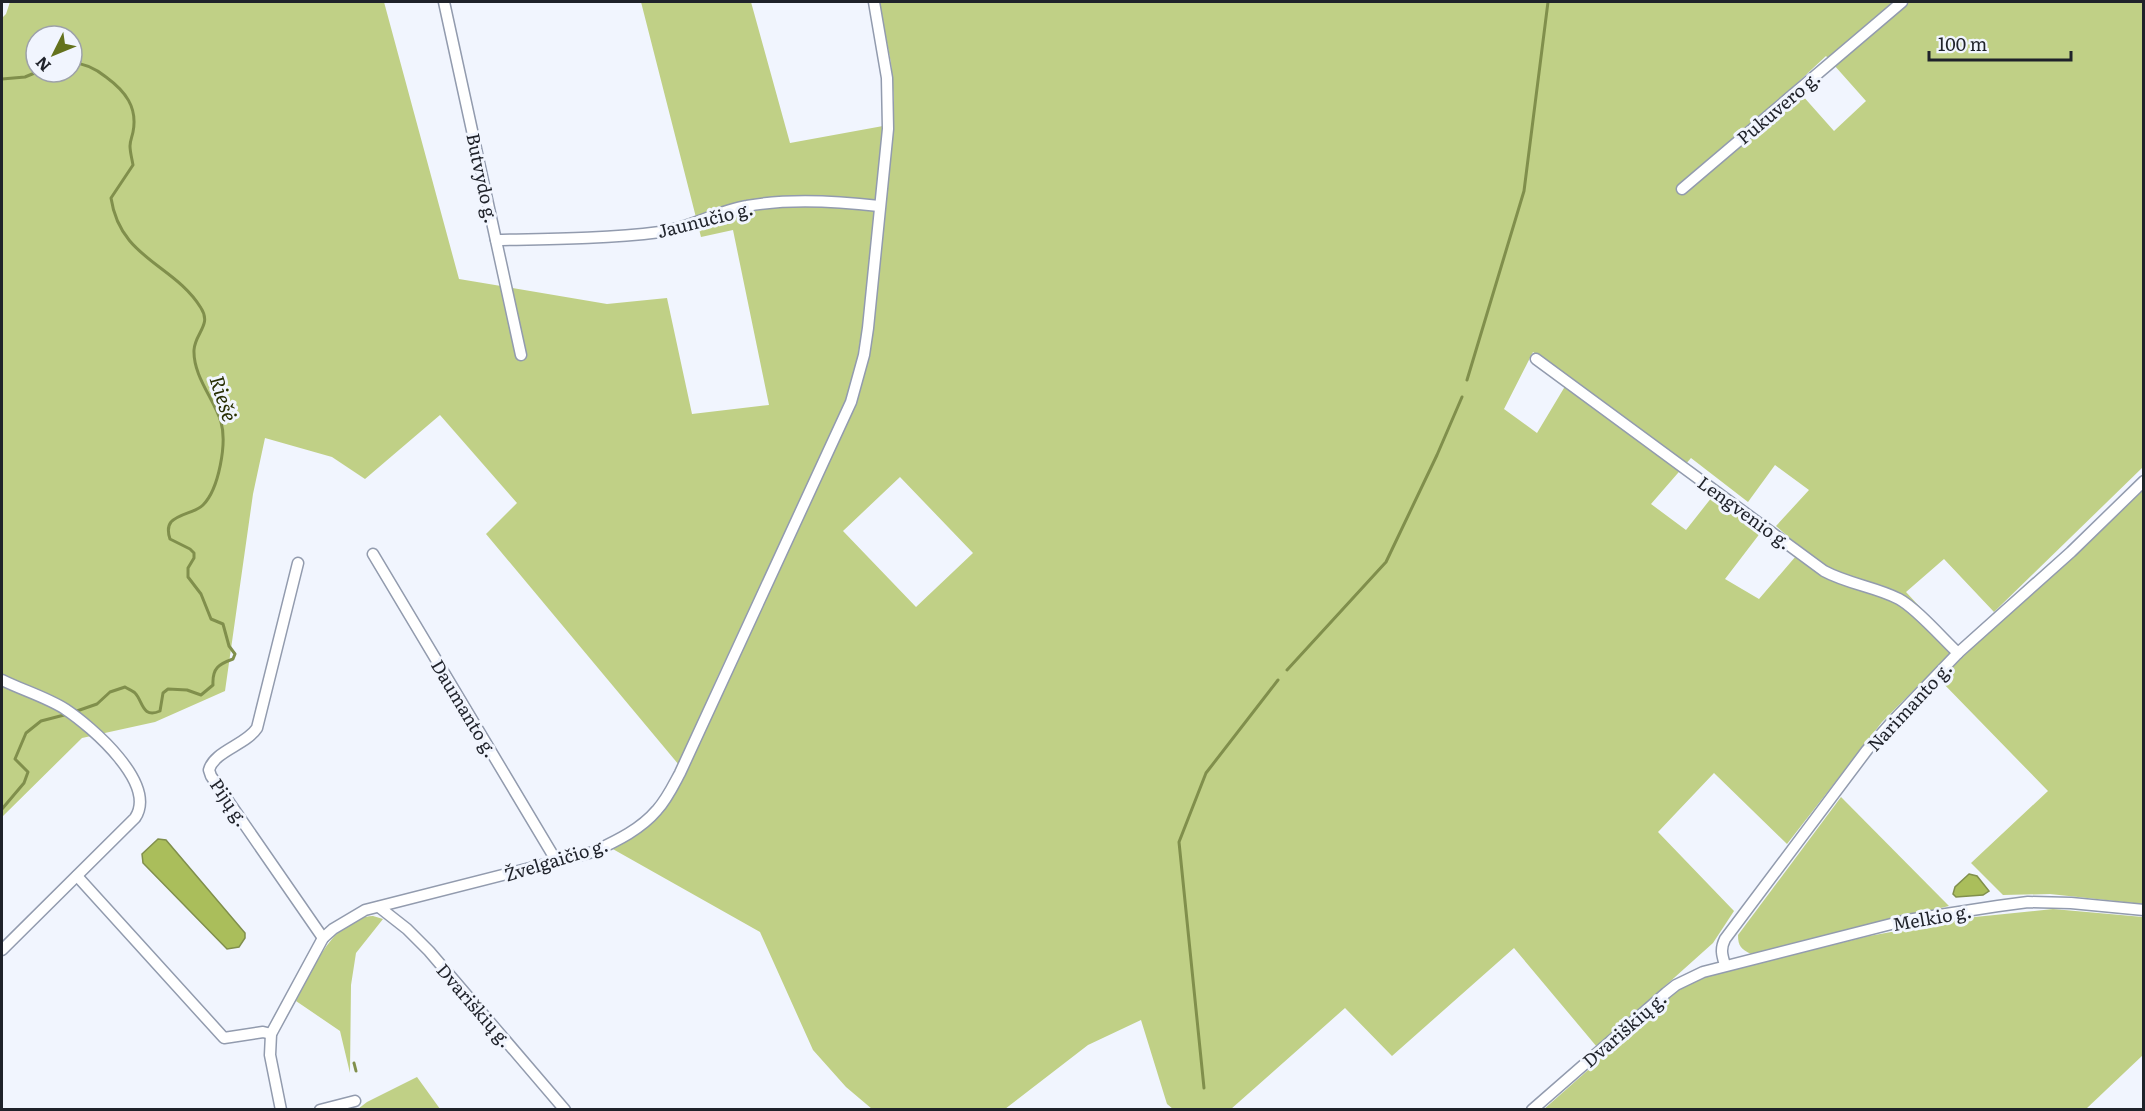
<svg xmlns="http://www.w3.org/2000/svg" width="2145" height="1111" viewBox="0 0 2145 1111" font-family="Literata,serif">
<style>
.green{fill:#c0d086;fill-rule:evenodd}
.water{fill:#aabe5b;stroke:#808f4c;stroke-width:1.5}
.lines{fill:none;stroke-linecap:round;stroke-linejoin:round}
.stream{stroke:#808f4c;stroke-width:3}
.minor-casing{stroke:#929bae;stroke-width:13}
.minor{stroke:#fff;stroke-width:10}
.labels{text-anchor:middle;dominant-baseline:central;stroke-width:6;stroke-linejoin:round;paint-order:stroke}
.street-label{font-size:18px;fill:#1f222a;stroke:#f1f5fe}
.water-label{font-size:20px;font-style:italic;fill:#272e03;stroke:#f1f5fe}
</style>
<rect width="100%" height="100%" fill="#f1f5fe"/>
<g class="green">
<path d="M10 2H384L459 279 607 304 667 298 692 414 769 405 733 230 701 237 641 2H751L790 143 883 126 862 329 855 373 846 401 717 678 679 765 486 534 517 503 440 415 365 479 332 457 265 438 253 494 225 691 155 722 82 738 2 817V18L6 14ZM36 36H72V72H36Z"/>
<path d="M879 2H2143V467L1994 612 1944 559 1906 592 1957 647 1882 722 1787 844 1714 773 1658 832 1734 911 1713 943 1597 1047 1514 948 1392 1056 1345 1008 1231 1109H1173L1167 1104 1141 1020 1088 1045 1005 1109H872L846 1087 813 1050 760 932 611 848 679 787 863 377 871 343 894 101 891 63ZM1826 56 1866 101 1834 131 1794 86ZM1533 352 1570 378 1537 433 1504 409ZM1691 458 1748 502 1775 465 1809 490 1776 526 1802 549 1759 599 1725 579 1761 532 1712 497 1686 530 1651 504ZM900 477 973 553 916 607 843 531Z"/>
<path d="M2143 489V904L2050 894 2003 895 1971 863 2048 791 1939 679Z"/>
<path d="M1841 797 1949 906 1751 954C1741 949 1738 946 1738 935Z"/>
<path d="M2053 909 2143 917V1055L2086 1109 1543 1110 1676 992 1699 978 1869 936 1975 917Z"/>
<path d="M373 916 383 919 356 953 351 985 350 1073 340 1031 296 1001C313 970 332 918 373 916Z"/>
<path d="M417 1077 440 1109H358L367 1102Z"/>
</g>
<g class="water">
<path d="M158 839 166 840 245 933V938L239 947 227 949 143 863 142 854Z"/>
<path d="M1969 874 1977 876 1989 891 1983 895 1956 897 1953 894 1955 887Z"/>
</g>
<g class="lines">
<g class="stream">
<path d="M72 63C85 63 96 69 106 77 125 91 138 107 133 132 132 137 130 141 130 146 130 152 132 159 133 165L111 198C120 259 174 264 201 308 212 325 195 333 194 350 193 376 214 399 221 422 227 443 219 489 203 505 195 513 180 513 171 522 167 527 168 533 170 539L190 549 194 553V558L188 568V577L201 594 211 619 223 624 229 646 235 654 233 659C219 664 212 668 213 685L201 695 187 690 168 689 163 693 160 711C142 719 143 701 135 693 133 691 128 689 125 687L110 692 97 704 74 712"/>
<path d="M2 79 25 77 37 72"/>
<path d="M1467 380 1524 191 1548 2"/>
<path d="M1287 670 1386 562 1437 455 1462 397"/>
<path d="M2 809 24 783 28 772 15 759 26 733 41 721 68 714"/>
<path d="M354 1063 356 1071"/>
<path d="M1204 1088 1179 842 1206 773 1278 680"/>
</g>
<defs>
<g id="minor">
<path d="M444 2 521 355"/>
<path d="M1682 189 1902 2"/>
<path d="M496 240C551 239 605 239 660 232 690 228 717 211 747 206 789 198 836 201 879 206"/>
<path d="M1536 359 1824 571C1848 584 1876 587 1899 599 1916 608 1943 639 1958 653"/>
<path d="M373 554 557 862"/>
<path d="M298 563 257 728C246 745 214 751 209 770L211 776 323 938"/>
<path d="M2 680C22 690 46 697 65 709 92 727 158 784 135 818L2 950"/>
<path d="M77 876 224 1038 263 1032 271 1034"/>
<path d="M379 907 407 929 429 951 565 1110"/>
<path d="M1725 965C1722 955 1720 949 1725 939L1867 750 1890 724 1958 653 2071 552 2144 481"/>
<path d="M281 1110 270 1055 271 1034 323 938 333 929 365 910 593 852C616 841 640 830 657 810 667 799 673 786 680 773L851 402 864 355 868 328 888 129 887 78 874 2"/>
<path d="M320 1110 355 1101"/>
<path d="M1532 1110 1666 993 1676 985 1703 972 1907 920 1998 906 2028 902 2071 903 2144 910"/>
</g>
</defs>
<use href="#minor" class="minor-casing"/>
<use href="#minor" class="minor"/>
</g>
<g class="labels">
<g class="street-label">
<text transform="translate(1778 107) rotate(-40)">Pukuvero g.</text>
<text transform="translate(483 178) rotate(78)">Butvydo g.</text>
<text transform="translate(705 219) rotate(-14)">Jaunučio g.</text>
<text transform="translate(1745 512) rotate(36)">Lengvenio g.</text>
<text transform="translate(1909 706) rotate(-47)">Narimanto g.</text>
<text transform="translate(465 708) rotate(59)">Daumanto g.</text>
<text transform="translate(230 802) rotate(56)">Pijų g.</text>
<text transform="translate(556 859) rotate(-17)">Žvelgaičio g.</text>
<text transform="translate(1932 917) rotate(-10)">Melkio g.</text>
<text transform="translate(475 1005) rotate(49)">Dvariškių g.</text>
<text transform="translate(1624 1029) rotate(-41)">Dvariškių g.</text>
</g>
<g class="water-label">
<text transform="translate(225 398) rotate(72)">Riešė</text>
</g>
</g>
<rect width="2145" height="1111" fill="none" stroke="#1f222a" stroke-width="6"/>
<g transform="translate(54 54) rotate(227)"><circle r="28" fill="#f1f5fe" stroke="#9da1a9" stroke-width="1.5"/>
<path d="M0-4.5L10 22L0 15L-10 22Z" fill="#64721d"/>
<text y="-9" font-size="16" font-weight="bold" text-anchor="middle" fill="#1f222a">N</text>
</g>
<path d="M1929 51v9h142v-9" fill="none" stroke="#1f222a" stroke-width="3"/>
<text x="1938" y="51" font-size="18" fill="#1f222a" stroke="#f1f5fe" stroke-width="4.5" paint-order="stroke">100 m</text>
</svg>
